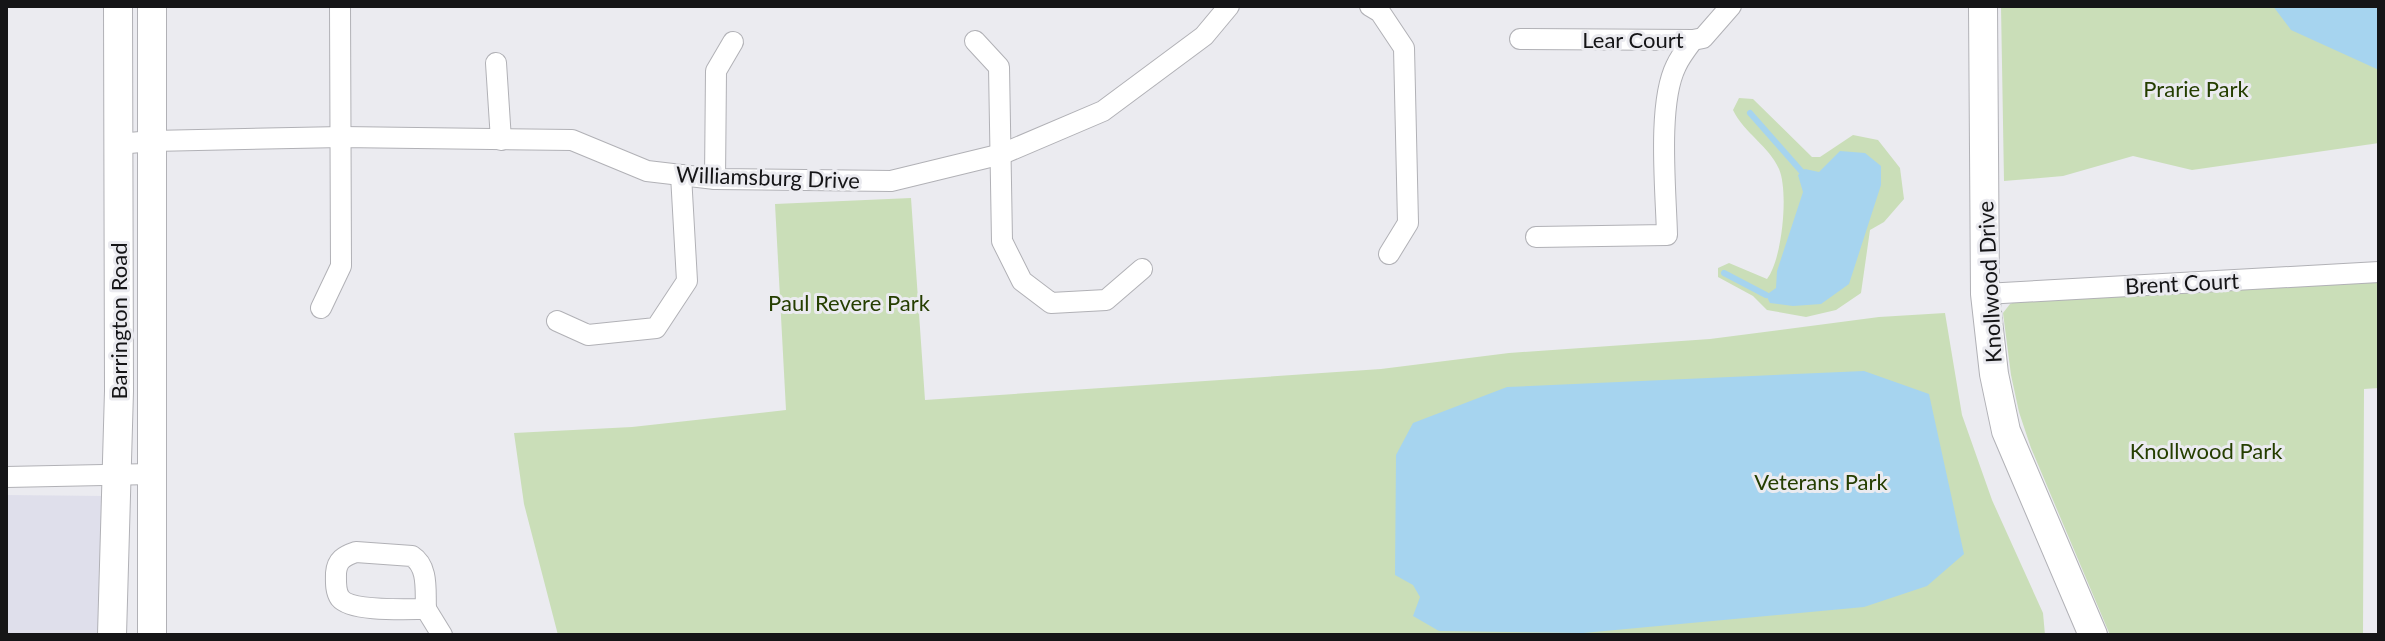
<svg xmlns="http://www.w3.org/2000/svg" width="2385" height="641" viewBox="0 0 2385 641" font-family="Lato,sans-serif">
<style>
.built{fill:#dfdfeb}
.green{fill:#cadeb8}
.water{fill:#a6d4ef}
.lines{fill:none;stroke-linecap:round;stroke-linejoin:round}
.stream{stroke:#a6d4ef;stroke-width:6}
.street-casing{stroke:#b1b1b6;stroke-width:22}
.secondary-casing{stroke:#b1b1b6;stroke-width:30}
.street{stroke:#fff;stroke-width:20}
.secondary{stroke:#fff;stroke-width:28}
.labels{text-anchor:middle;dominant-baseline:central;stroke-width:6;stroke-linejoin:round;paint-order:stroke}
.street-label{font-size:22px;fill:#151517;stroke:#ebebf0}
.park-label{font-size:22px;fill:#253e00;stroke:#ebebf0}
</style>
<rect width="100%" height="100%" fill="#ebebf0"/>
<path class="built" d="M6 495 106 496 104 635H6Z"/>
<g class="green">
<path d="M2001 6H2379V143L2192 170 2133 156 2063 176 2004 181Z"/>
<path d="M1739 98 1753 99 1812 157H1820L1853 135 1878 140 1900 168 1904 199 1884 222 1870 230 1861 293 1836 310 1806 317 1767 310 1753 296 1718 277V268L1729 263 1767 279C1782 260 1789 192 1779 169 1769 146 1744 133 1733 110Z"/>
<path d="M911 198 925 400 1381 369 1509 353 1710 339 1879 317 1945 313 1962 415 1992 500 2043 613 2045 635H558L524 504 514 433 632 427 786 410 775 204Z"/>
<path d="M2379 282V388L2364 389 2363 635H2110L2031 448 2019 412 2011 375 2003 313 2010 304 2017 301Z"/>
</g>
<g class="water">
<path d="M2273 6H2379V70L2291 30Z"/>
<path d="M1840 151 1865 153 1881 166V185L1849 284 1821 304 1793 306 1770 303 1766 295 1776 288 1777 271 1803 192 1798 175 1805 169 1819 172Z"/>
<path d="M1864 371 1929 394 1964 554 1927 586 1864 607 1583 633 1439 631 1413 616 1420 597 1413 585 1395 575 1396 455 1413 423 1507 387Z"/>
</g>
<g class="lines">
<g class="stream">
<path d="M1750 113 1802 172"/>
<path d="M1724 273 1766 295"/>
</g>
<defs>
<g id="street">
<path d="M1370 6 1380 12 1404 48 1408 223 1389 254"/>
<path d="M1520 39 1693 40 1703 38 1731 6"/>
<path d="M975 41 999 67 1002 241 1022 281 1051 303 1106 300 1142 269"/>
<path d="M496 63 501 140"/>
<path d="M118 144 152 141 342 137 572 140 647 171 715 179 891 181 1002 154 1103 111 1204 36 1229 6"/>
<path d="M715 179 716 71 733 42"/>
<path d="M1536 237 1667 235C1666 192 1657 104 1676 66 1680 57 1687 48 1693 40"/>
<path d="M1985 294 2379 272"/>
<path d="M321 308 341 266 340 6"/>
<path d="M557 321 588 335 656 328 687 281 681 175"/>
<path d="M6 477 152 474"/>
<path d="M356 552 412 556C429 567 425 591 426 609 407 609 351 612 340 598 335 591 336 580 336 573 337 560 344 556 356 552Z"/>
<path d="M426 609 442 635"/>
</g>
<g id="secondary">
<path d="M152 6V635"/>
<path d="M1983 6 1985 294 1994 374 2006 431 2093 635"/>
<path d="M112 635 119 391 118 6"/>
</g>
</defs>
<use href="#street" class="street-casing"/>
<use href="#secondary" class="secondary-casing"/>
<use href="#street" class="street"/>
<use href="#secondary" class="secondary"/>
</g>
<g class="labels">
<g class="street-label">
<text x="1633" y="39">Lear Court</text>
<text transform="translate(768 177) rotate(2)">Williamsburg Drive</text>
<text transform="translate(1989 282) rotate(-93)">Knollwood Drive</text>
<text transform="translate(2182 283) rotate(-3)">Brent Court</text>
<text transform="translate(118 321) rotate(-90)">Barrington Road</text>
</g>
<g class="park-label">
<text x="2196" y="88">Prarie Park</text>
<text x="849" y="302">Paul Revere Park</text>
<text x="2206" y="450">Knollwood Park</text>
<text x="1821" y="481">Veterans Park</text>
</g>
</g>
<rect width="2385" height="641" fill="none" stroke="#151517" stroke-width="16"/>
</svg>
